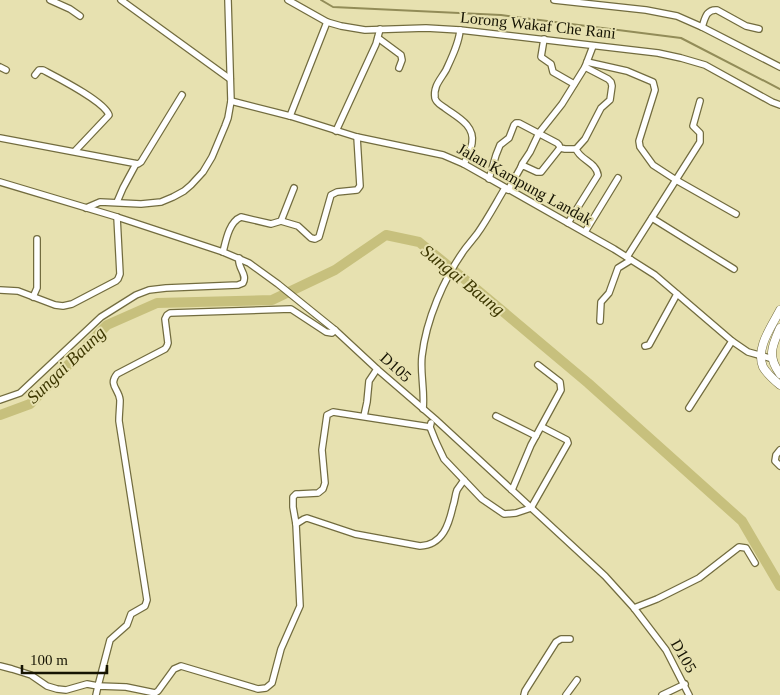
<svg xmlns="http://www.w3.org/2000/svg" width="780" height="695" viewBox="0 0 780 695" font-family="Georgia,serif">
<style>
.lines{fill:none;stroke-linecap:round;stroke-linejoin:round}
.stream{stroke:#928c58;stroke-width:2}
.river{stroke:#c7c07d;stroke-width:10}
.minor-casing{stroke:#726c3f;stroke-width:8}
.major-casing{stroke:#726c3f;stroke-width:9}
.minor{stroke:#fff;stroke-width:5.5}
.major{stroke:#fff;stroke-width:8}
.labels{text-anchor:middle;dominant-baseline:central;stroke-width:4;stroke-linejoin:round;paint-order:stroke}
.street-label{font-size:16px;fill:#161403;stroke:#e7e1b0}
.water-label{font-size:18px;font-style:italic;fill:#3d3700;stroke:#e7e1b0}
</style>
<rect width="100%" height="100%" fill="#e7e1b0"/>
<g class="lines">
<path class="stream" d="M321 0 333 7 501 15 681 38 780 89"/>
<path class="river" d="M0 415 30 404 107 325 157 303 272 300 335 270 386 235 419 242 468 282 588 383 742 521 780 586"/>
<defs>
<g id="minor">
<path d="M50 0 70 9 80 16"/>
<path d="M121 0 230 79"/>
<path d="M288 0 327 22 341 26 365 30 426 28 460 30 658 53 681 58 705 65 772 102 780 105"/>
<path d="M554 0 646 10 677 16 702 27 780 67"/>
<path d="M702 27C705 19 706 9 717 10L746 26 759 29"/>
<path d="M460 30C459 43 452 57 446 70 441 79 433 86 435 98 436 103 441 105 445 108 457 117 475 125 472 143 471 150 467 157 464 164"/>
<path d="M378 38 401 55 402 60 399 68"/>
<path d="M544 39 541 57 551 64 553 72 574 84"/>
<path d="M587 62 627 71 653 82 655 90 639 141 640 147 653 165 676 180 736 214"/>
<path d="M0 67 6 70"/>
<path d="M35 75 39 70H43C58 78 104 101 109 115L75 151"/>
<path d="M231 101 290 116 357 137 443 155 464 164 614 249 655 275 732 341 748 352 773 359"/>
<path d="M290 116 327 22"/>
<path d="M336 131 376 44 380 29"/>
<path d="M0 138 138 164 141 162 182 95"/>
<path d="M521 167 522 164 530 152 539 133 562 104 585 67"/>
<path d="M489 179 496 155 500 145 509 138 514 125 516 123H519L557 143 559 145 560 148 565 149H576"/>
<path d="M0 182 117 217 223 252 249 263 278 284 335 330 377 369 435 419 605 576 634 608 666 650 689 695"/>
<path d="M508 190 521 167 524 166 537 172H541L560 148"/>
<path d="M117 202 123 188 136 164"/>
<path d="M86 208 100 202 141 204 161 202 173 197 184 191 191 185 203 172 212 157 225 126 228 118 231 101 228 0"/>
<path d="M652 218 734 269"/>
<path d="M281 221 298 226 311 238 315 239 319 237 331 195 337 192 357 190 360 186 357 137"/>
<path d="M568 223 598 175C596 162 580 160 576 149L585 139 601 108 610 100 612 86 611 82 608 79 585 67 593 46"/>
<path d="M585 232 618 178"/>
<path d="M223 252C226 240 229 222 241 217L271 224 281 221 294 188"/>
<path d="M627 257 700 142V133L693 126 700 101"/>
<path d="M0 290 18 291 55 305 63 306 72 304 116 281 118 279 120 274 117 217"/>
<path d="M33 297 37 288V239"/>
<path d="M600 321 601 302 609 293 618 268 631 260"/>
<path d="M645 346 649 345 677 294"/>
<path d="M0 400 20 393 101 317 136 295 149 290 166 288 238 285 243 283C248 274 237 268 239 258"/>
<path d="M689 408 732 341"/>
<path d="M423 409C425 391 420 373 422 356 426 320 444 278 465 249 469 244 473 239 477 234 487 220 496 203 505 188"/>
<path d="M364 416 367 402 369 381 377 369"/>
<path d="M496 416 536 436"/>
<path d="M431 423 430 427 436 442 444 459 482 499 504 514 516 513 531 508 568 443 567 440 542 427"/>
<path d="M780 450 776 455 775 461 780 466"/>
<path d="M512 490 531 445 561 390 560 382 538 365"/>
<path d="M296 524 304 519 307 518 355 534 420 546C443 545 449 524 453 506 455 501 455 495 457 490 459 487 462 483 464 480"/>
<path d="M634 608 657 599 699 578 739 547 746 548 755 563"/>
<path d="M0 666 12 669 31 675 47 686 57 689 66 690 87 684 98 686 110 640 127 625 131 614 145 606 147 600 119 421C119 414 120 407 120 400 119 389 108 385 117 374L165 349 167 346 168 343 165 319 167 315 170 313 291 309 326 332 332 333 335 330"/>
<path d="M96 695 98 686 126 687 155 693 158 691 174 669 181 666 258 689 266 688 272 683 281 649 300 606 296 524 293 507V497L296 494H299L318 493 323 489 325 483 322 450 327 415 333 412 430 427"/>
<path d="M524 695 525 691 556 642 561 639H570"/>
<path d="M566 695 577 680"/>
<path d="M662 695 685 684"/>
</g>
<g id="major">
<path d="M780 310C772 326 755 348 763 367 767 374 774 380 780 385"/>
<path d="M780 328C772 346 767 356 780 374"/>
</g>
</defs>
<use href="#minor" class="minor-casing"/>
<use href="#major" class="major-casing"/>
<use href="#minor" class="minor"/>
<use href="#major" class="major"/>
</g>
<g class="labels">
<g class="street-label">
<text transform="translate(538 25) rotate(6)">Lorong Wakaf Che Rani</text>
<text transform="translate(525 184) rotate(29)">Jalan Kampung Landak</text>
<text transform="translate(396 367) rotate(42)">D105</text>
<text transform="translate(684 656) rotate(60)">D105</text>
</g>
<g class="water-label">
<text transform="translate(463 280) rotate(39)">Sungai Baung</text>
<text transform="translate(66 365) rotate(-44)">Sungai Baung</text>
</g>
</g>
<path d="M22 665v8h85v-8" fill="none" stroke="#161403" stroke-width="2.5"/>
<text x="30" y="665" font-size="15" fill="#161403" stroke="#e7e1b0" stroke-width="4" paint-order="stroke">100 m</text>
</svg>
